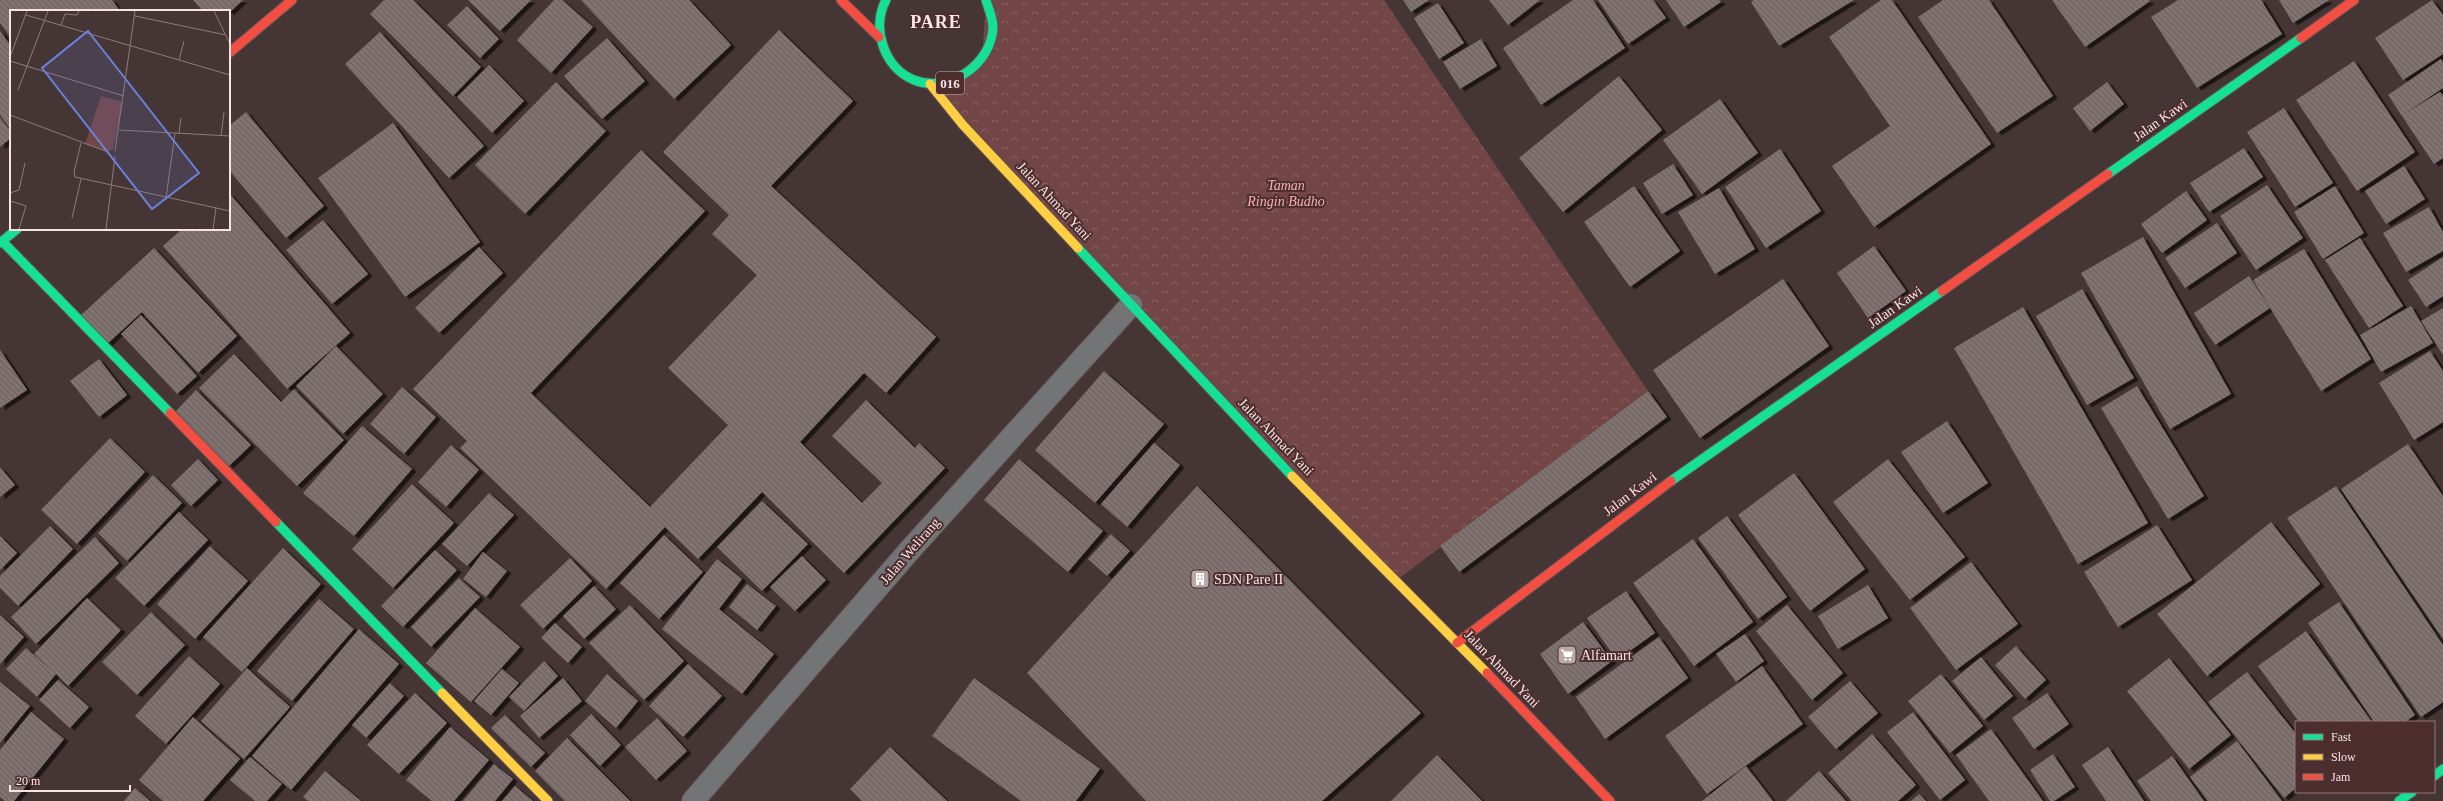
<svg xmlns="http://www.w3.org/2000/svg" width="2443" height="801" viewBox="0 0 2443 801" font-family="'Times New Roman',serif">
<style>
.park{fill:url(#park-crowns)}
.building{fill:url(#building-back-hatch);filter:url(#shadow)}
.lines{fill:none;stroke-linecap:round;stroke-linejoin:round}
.street-casing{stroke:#615353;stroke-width:24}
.fast-casing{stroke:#615353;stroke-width:11}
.slow-casing{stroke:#615353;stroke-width:11}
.jam-casing{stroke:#615353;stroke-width:11}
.street{stroke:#727476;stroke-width:22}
.fast{stroke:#16e098;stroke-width:9}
.slow{stroke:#ffcf43;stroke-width:9}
.jam{stroke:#f24e42;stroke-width:9}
.labels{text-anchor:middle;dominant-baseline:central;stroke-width:4;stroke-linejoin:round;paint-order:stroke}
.shield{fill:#4d2e2f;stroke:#c5adae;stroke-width:1}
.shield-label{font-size:13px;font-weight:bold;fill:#f9e4e4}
.street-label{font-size:14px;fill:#f9e4e4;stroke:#4d2e2f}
.park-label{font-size:14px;font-style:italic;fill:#f9afb1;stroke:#4d2e2f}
.poi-label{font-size:14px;fill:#f9e4e4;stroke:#4d2e2f;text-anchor:start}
.district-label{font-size:18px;font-weight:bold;letter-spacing:1px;fill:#f9e4e4;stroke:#4d2e2f}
.inset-road{fill:none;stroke:#8e7b7b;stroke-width:1}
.view{fill:#6a82dc;fill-opacity:0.15;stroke:#6a82dc;stroke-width:2}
.inset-edge{fill:none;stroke:#f9e4e4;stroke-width:2}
</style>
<defs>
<pattern id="park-crowns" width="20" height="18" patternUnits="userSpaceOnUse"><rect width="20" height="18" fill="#724546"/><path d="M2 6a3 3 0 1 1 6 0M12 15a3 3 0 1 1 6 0" fill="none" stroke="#876061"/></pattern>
<pattern id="building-back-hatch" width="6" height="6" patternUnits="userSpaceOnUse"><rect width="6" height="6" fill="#817272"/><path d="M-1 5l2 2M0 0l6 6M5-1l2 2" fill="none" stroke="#695d5d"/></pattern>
<filter id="shadow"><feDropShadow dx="4.5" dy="2.5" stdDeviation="0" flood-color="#0009"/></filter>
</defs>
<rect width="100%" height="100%" fill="#463535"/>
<path class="park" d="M986 0H1384L1648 391 1397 580 930 84 982 61Z"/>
<g class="building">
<path d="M0 0H112L120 11H11V38L0 23Z"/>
<path d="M193 0H243L229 13V11H203Z"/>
<path d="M384 0H413L481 67 453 96 370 14Z"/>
<path d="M468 0H531L500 31Z"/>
<path d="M554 0H562L593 27 551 73 517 40Z"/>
<path d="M581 0H689L731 45 674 99Z"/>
<path d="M1403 0H1429L1411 12Z"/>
<path d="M1489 0H1540L1508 25Z"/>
<path d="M1573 0H1593L1625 48 1541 105 1503 48Z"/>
<path d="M1598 0H1653L1666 18 1628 44Z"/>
<path d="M1666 0H1719L1721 2 1684 27Z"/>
<path d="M1754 0H1854L1779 46 1751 2Z"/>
<path d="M1881 0H1892L1991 144 1874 227 1832 166 1890 126 1829 37Z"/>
<path d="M1943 0H1989L2053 96 1997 133 1918 17Z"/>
<path d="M2052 0H2149L2150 1 2085 47Z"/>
<path d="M2178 0H2261L2282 34 2197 88 2151 17Z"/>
<path d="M2279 0H2329L2293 23Z"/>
<path d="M2432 0 2443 15V54L2403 80 2375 38Z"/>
<path d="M1438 3 1464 43 1439 59 1414 18Z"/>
<path d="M467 6 499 39 480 58 447 25Z"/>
<path d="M779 30 853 101 771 186 936 337 886 393 864 373 800 442 862 503 882 483 832 436 866 400 915 448 919 443 945 468 844 573 762 492 698 559 665 527 606 589 460 448 467 441 413 389 641 150 705 211 531 393 650 507 728 425 668 368 757 275 712 234 729 215 663 152Z"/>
<path d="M0 31 11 46V130L0 115Z"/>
<path d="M380 32 484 146 449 178 345 64Z"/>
<path d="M607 38 645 81 602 119 564 76Z"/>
<path d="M1481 39 1497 66 1460 89 1443 62Z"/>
<path d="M2441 59 2443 63V88L2404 114 2440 92 2443 96V158L2434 164 2388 95Z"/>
<path d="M2354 61 2415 152 2357 191 2296 100Z"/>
<path d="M489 65 524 101 492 133 457 97Z"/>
<path d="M1619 76 1662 130 1563 212 1519 158Z"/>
<path d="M556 82 606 131 525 214 475 165Z"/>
<path d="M2107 82 2124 104 2090 131 2073 108Z"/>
<path d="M1720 99 1758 153 1702 194 1663 140Z"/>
<path d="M2284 108 2333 183 2295 207 2247 132Z"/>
<path d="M246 112 324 206 286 238 229 170V126Z"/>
<path d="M0 118 11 131V138L0 147Z"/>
<path d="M393 123 480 242 405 297 318 178Z"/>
<path d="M2244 148 2263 177 2209 212 2190 183Z"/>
<path d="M1780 149 1821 211 1766 248 1725 187Z"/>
<path d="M1673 164 1693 195 1662 214 1643 183Z"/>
<path d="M2404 166 2425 199 2386 224 2365 191Z"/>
<path d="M2267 185 2303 238 2256 270 2220 216Z"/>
<path d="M1634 186 1680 251 1630 287 1584 222Z"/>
<path d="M2335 186 2364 233 2323 259 2294 212Z"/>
<path d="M1719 188 1755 249 1715 274 1678 212Z"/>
<path d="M2186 191 2207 220 2162 253 2141 224Z"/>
<path d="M229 193 350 333 287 389 163 246 182 229H229Z"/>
<path d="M2429 207 2443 232V251L2406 272 2383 233Z"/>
<path d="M323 220 368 274 332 304 286 250Z"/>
<path d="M2217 223 2237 253 2185 288 2165 258Z"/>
<path d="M2143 237 2231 394 2170 429 2081 273Z"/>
<path d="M2360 238 2403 306 2369 328 2325 260Z"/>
<path d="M1874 246 1906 291 1868 318 1837 273Z"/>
<path d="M479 247 503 273 439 333 415 308Z"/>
<path d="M154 248 237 336 198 373 142 312 106 345 80 316Z"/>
<path d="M2304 249 2371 359 2321 391 2253 280Z"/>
<path d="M2443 257V296L2426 307 2408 280Z"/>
<path d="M2249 276 2270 308 2215 345 2194 313Z"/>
<path d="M1783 279 1829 346 1700 438 1653 370Z"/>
<path d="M2082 289 2134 378 2087 405 2036 316Z"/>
<path d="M2411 306 2433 343 2381 372 2360 335Z"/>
<path d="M2023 307 2148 523 2078 564 1954 348Z"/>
<path d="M2443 308V355L2421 321Z"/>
<path d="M141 315 197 376 177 394 121 334Z"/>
<path d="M336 346 383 394 343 434 296 386Z"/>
<path d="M0 350 27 390 0 408Z"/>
<path d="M2430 351 2443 371V422L2414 440 2379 383Z"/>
<path d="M234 354 281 402 294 389 344 440 297 486 199 388Z"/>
<path d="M99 359 127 395 99 417 70 381Z"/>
<path d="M1104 371 1164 424 1095 503 1035 450Z"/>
<path d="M2137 386 2204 496 2168 519 2101 408Z"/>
<path d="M402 387 436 417 404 454 370 424Z"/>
<path d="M196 390 251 445 229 466 175 412Z"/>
<path d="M1648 391 1667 417 1459 572 1440 546Z"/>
<path d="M1947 421 1988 483 1943 513 1901 452Z"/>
<path d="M362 426 412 469 354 536 303 493Z"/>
<path d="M110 438 145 472 77 544 41 510Z"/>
<path d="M1154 443 1180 465 1127 527 1101 504Z"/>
<path d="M2408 444 2443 496V639L2341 489Z"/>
<path d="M451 445 479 470 446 507 418 482Z"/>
<path d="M198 459 218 480 191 506 171 485Z"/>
<path d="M1019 459 1103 531 1068 572 984 500Z"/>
<path d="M1888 459 1965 557 1910 600 1833 502Z"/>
<path d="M0 467 15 485 0 497Z"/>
<path d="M1794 473 1865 569 1810 611 1738 515Z"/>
<path d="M153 475 182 503 127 561 98 533Z"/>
<path d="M412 484 454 523 393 588 352 549Z"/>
<path d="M1197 486 1421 713 1322 801H1146L1027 673Z"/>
<path d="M2336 486 2443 645V702L2421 717 2287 518Z"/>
<path d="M489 493 514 515 467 566 442 544Z"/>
<path d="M762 501 808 544 762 591 717 547Z"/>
<path d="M179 512 208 540 144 606 115 578Z"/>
<path d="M1727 516 1787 597 1758 619 1698 538Z"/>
<path d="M2271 522 2320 584 2207 676 2157 614Z"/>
<path d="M2157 525 2192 580 2118 627 2084 572Z"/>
<path d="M50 526 73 549 18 606 0 588V576Z"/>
<path d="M1111 534 1130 551 1107 576 1088 559Z"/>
<path d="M664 535 703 572 659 619 620 583Z"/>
<path d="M0 536 17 553 0 570Z"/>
<path d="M95 537 119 563 36 644 11 617Z"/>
<path d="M1693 539 1753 622 1694 666 1633 583Z"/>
<path d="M210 546 248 581 195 639 157 604Z"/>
<path d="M283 548 321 584 242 672 203 637Z"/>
<path d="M435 550 457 570 403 627 381 606Z"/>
<path d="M483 552 507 571 486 597 463 579Z"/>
<path d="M802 556 826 580 795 611 770 587Z"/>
<path d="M570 558 592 581 543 629 520 605Z"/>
<path d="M717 559 742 579 719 609 774 654 742 694 662 629Z"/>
<path d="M1971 562 2018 624 1956 670 1910 608Z"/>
<path d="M459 578 480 597 431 647 411 627Z"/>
<path d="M747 584 776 606 757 630 729 607Z"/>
<path d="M1868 585 1888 618 1838 649 1818 616Z"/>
<path d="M594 586 616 609 584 639 563 616Z"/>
<path d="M1626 591 1655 633 1617 660 1587 618Z"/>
<path d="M87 598 121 630 68 686 56 674 37 697 6 669 26 648 53 672 34 654Z"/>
<path d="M319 599 354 629 292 701 257 671Z"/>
<path d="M2339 602 2415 715 2405 722H2374L2308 623Z"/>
<path d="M630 605 684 661 644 700 589 643Z"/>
<path d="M1787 605 1843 673 1812 700 1756 631Z"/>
<path d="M475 608 520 647 471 702 426 663Z"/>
<path d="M151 612 185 645 137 695 102 662Z"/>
<path d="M0 615 24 637 0 664Z"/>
<path d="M1583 622 1612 661 1568 694 1540 654Z"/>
<path d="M555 623 582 647 568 663 541 638Z"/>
<path d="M359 629 399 664 291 790 252 756Z"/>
<path d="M2306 631 2372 722H2299L2258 666Z"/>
<path d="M1745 634 1764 661 1736 682 1716 654Z"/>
<path d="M1659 637 1688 678 1605 739 1576 697Z"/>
<path d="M2016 646 2046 680 2025 699 1995 665Z"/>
<path d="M189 656 220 684 166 744 135 716Z"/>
<path d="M1981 657 2013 696 1984 720 1952 681Z"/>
<path d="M2169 658 2231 735 2189 769 2127 691Z"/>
<path d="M544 661 558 676 524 711 509 697Z"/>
<path d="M688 664 722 696 683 737 649 706Z"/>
<path d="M1762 666 1803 724 1707 794 1665 736Z"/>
<path d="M247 668 290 707 244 759 201 721Z"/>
<path d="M502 669 519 683 491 715 474 701Z"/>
<path d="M2247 672 2296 734V788L2284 798 2208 702Z"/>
<path d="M607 674 638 701 616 728 585 701Z"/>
<path d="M1941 674 1983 726 1950 753 1908 701Z"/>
<path d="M563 678 582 701 539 738 520 716Z"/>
<path d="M974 678 1100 769 1076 801H1021L932 736Z"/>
<path d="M58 680 89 707 70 728 39 700Z"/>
<path d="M1850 681 1878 713 1836 749 1808 717Z"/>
<path d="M0 682 30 706 0 743Z"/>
<path d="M390 683 404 696 366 738 352 725Z"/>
<path d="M415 693 447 723 399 774 367 745Z"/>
<path d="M2047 693 2069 724 2034 749 2012 718Z"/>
<path d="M31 712 64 739 14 801H5L0 797V750Z"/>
<path d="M1913 712 1965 780 1940 800 1887 732Z"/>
<path d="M591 714 621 745 600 766 570 735Z"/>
<path d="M505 715 545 753 531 767 491 728Z"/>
<path d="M193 717 240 759 203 801H163L139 780Z"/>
<path d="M657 718 687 751 656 780 625 747Z"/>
<path d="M450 727 489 760 454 801H432L406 780Z"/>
<path d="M1991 729 2043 801H1989L1956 755Z"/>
<path d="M1872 734 1916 785 1898 801H1852L1828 773Z"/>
<path d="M567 738 630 801H565L535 771Z"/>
<path d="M2237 741 2282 801H2208L2190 777Z"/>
<path d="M890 747 947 801H862L850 789Z"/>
<path d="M2108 747 2144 801H2106L2082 765Z"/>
<path d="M2053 754 2075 787 2054 801H2050L2030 770Z"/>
<path d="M1437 755 1482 801H1391Z"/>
<path d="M2172 756 2204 801H2151L2137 781Z"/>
<path d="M250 757 282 784 267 801H255L230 780Z"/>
<path d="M494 764 513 779 495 801H463Z"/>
<path d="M1746 766 1773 801H1702Z"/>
<path d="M325 771 361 801H308L303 797Z"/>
<path d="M1819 771 1846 801H1786Z"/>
<path d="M515 786 533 801H502Z"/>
<path d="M135 788 150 801H124Z"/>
<path d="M1919 794 1926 801H1911Z"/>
</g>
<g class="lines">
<defs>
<path id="street" d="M693 801 909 551 1131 305"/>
<g id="fast">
<path d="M886 0C871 28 884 68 914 80 949 94 992 64 993 27 993 18 988 8 986 0"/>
<path d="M2108 174 2301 38"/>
<path d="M2 241 170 413"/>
<path d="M0 243 17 229"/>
<path d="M1078 248 1292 476"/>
<path d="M1671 481 1942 291"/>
<path d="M276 522 442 693"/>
<path d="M2434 776 2443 769"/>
<path d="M2399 801 2412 792"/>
</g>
<g id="slow">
<path d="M930 84 963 125 1078 248"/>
<path d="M1292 476 1487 673"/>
<path d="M442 693 548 801"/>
</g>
<g id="jam">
<path d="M841 0 879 37"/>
<path d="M2301 38 2354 0"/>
<path d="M229 53 292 0"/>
<path d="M1942 291 2108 174"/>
<path d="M170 413 276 522"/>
<path d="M1457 643 1671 481"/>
<path d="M1487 673 1610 801"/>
</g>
</defs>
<use href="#street" class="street-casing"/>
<use href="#fast" class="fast-casing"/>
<use href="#slow" class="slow-casing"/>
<use href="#jam" class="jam-casing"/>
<use href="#street" class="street"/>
<use href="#fast" class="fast"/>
<use href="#slow" class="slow"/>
<use href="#jam" class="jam"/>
</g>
<defs>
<symbol id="building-square" viewBox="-11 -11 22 22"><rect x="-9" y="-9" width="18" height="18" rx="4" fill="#baa7a7" stroke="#4d2e2f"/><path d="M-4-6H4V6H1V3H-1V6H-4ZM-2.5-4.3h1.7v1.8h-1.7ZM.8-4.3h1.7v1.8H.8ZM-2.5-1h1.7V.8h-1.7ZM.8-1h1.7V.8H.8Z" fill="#fff"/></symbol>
<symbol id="supermarket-square" viewBox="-11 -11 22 22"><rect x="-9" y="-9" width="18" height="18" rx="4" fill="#baa7a7" stroke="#4d2e2f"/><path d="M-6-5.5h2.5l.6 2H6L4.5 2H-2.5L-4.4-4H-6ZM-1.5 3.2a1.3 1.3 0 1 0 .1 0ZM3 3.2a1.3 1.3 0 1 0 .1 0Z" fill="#fff"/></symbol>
</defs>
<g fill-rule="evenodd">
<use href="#building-square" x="1189" y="568" width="22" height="22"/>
<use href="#supermarket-square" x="1556" y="644" width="22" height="22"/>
</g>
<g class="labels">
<rect class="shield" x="936" y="72" width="28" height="22" rx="3"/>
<g class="shield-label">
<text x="950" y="83">016</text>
</g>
<g class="street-label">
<text transform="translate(2160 120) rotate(-35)">Jalan Kawi</text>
<text transform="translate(1054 201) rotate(47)">Jalan Ahmad Yani</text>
<text transform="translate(1895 307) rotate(-35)">Jalan Kawi</text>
<text transform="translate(1276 437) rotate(46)">Jalan Ahmad Yani</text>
<text transform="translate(1630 494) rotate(-37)">Jalan Kawi</text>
<text transform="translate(910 551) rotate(-49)">Jalan Welirang</text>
<text transform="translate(1502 669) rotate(46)">Jalan Ahmad Yani</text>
</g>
<g class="park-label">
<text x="1286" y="185">Taman<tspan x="1286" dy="16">Ringin Budho</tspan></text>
</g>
<g class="poi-label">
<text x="1214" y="579">SDN Pare II</text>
<text x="1581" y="655">Alfamart</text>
</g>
<g class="district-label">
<text x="936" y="22">PARE</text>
</g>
</g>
<g transform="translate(10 10)">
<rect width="220" height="220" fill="#463535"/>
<path d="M91 86 113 92 103 139 98 142 75 134Z" fill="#724546"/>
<path class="inset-road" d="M204 1 220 34M16 5 220 65M125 6 216 25M51 15 55 4 67 5 69 1M0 47 17 1M169 50 174 31M0 51 114 86M8 80 38 1M0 105 98 142M109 120 220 126M169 123 171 108M211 126 214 102M71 133 64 162 65 167 220 201M105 141 125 1M0 183 9 180 15 153M156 188 165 123M0 191 16 196 9 219M62 208 71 169M96 219 105 146M203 219 206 198"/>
<path class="view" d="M78 21 189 163 142 199 32 58Z"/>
<rect width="220" height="220" class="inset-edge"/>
</g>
<rect x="2295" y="721" width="140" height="72" fill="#4d2e2f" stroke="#927777"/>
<rect x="2303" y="734" width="20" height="6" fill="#16e098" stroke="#927777"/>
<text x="2331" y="741" font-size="12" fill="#f9e4e4">Fast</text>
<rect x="2303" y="754" width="20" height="6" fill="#ffcf43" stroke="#927777"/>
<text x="2331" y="761" font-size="12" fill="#f9e4e4">Slow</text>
<rect x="2303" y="774" width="20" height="6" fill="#f24e42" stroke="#927777"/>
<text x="2331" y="781" font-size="12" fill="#f9e4e4">Jam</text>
<path d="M10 785v6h120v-6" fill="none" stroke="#f9e4e4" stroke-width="2"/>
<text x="16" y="785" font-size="12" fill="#f9e4e4" stroke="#4d2e2f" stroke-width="3" paint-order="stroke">20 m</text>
</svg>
